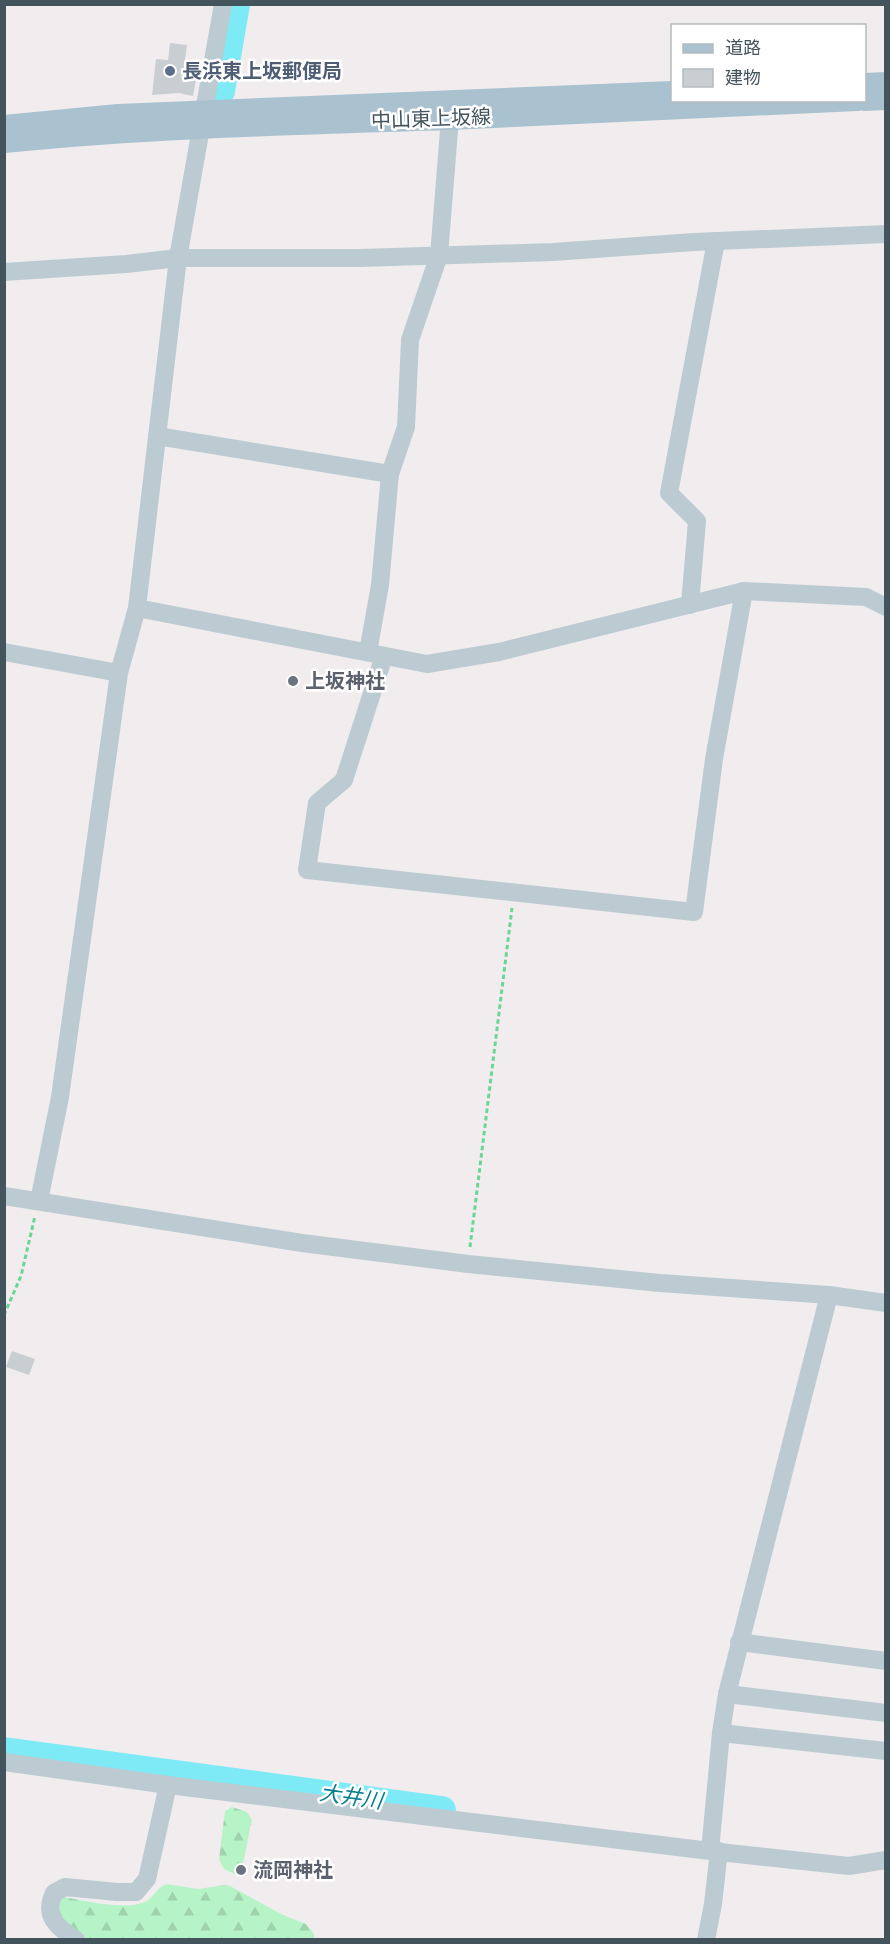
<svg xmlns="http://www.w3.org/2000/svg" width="890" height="1944" viewBox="0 0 890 1944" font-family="Karla,'Noto Sans JP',sans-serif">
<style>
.forest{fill:url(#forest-firs)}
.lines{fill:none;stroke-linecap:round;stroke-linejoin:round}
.river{stroke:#7eeaf6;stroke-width:28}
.building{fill:#c9ced3}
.path{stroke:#6ad695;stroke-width:3;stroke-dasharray:4.5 3;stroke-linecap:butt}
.minor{stroke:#bccbd2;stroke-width:18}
.major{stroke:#aac2d0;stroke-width:22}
.service-dot{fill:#5c6f8a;stroke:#fff;stroke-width:2}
.worship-dot{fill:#6b7280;stroke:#fff;stroke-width:2}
.labels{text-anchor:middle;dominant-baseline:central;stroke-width:5;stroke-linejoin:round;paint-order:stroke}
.service-label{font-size:20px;font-weight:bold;fill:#4e5e75;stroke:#fff;text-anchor:start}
.street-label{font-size:20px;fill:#44545d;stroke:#fff}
.worship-label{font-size:20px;font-weight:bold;fill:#5b616d;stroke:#fff;text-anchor:start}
.water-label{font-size:21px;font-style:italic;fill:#047e8b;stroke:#fff}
</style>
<defs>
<pattern id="forest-firs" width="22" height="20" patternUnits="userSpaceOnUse" patternTransform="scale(1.5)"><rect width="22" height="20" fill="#b6f4c7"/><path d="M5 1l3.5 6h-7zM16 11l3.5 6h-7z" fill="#9ed3ad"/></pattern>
</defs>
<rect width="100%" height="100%" fill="#f1edee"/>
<g class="forest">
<path d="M232 1807 247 1812 252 1820C247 1839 246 1858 239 1876L224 1869 219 1859 225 1811Z"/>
<path d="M166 1884 198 1889 224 1885 230 1886 283 1915 306 1924 314 1934V1939H78L49 1901 57 1896C79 1899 129 1913 148 1900 155 1895 157 1888 166 1884Z"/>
</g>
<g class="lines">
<g class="river">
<path d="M221 91 236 4"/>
<path d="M4 1751 442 1810"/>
</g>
</g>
<g class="building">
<path d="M170 43 187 45 185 60 199 63 193 96 179 93 152 95 156 59 168 60Z"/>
<path d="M12 1351 35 1359 29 1375 6 1367Z"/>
</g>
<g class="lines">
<g class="path">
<path d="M470 1247 512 908"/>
<path d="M4 1315 21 1276 35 1216"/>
</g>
<g class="minor">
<path d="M4 272 126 264 178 258H360L553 252 694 242 886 234"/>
<path d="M157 436 390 474 380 585 368 652"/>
<path d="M390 474 406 427 410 340 439 255 451 106"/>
<path d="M690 605 697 521 669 493 716 241"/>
<path d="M137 608 427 664 499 652 744 591 866 597 886 607"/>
<path d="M4 652 119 673"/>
<path d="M384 656 344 780 317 803 307 870 694 912 714 759 744 591"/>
<path d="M4 1196 302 1243 468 1264 660 1283 829 1295 886 1303"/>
<path d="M39 1201 60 1097 119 673 137 608 178 258 223 4"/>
<path d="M739 1642 886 1661"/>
<path d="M727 1694 886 1713"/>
<path d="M721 1733 886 1751"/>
<path d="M4 1762 168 1785"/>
<path d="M710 1851 849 1866 886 1860"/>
<path d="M76 1940C57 1927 43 1916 54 1893L65 1887 117 1892H136L147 1879 168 1785 710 1851 721 1733 727 1694 829 1295"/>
<path d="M706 1940 713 1904 719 1851"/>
</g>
<g class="major">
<path d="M864 84 886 83"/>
<path d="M864 100 886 99"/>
<path d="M4 126 118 115 672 92"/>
<path d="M4 142C153 127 300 124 449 119 585 113 721 107 857 100"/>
</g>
</g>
<circle class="service-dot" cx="170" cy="71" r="6"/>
<g class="worship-dot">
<circle cx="293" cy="681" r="6"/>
<circle cx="241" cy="1870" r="6"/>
</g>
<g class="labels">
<g class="service-label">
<text x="182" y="71">長浜東上坂郵便局</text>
</g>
<g class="street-label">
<text transform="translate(431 119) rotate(-2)">中山東上坂線</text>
</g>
<g class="worship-label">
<text x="305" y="681">上坂神社</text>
<text x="253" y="1870">流岡神社</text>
</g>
<g class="water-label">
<text transform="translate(351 1797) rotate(8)">大井川</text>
</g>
</g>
<rect width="890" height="1944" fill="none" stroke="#44545d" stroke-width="12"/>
<rect x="671" y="24" width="195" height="78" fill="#ffffff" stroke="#b4bbbe" stroke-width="1.5"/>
<rect x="683" y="44" width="30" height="9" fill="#aac2d0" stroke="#b4bbbe" stroke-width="1.5"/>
<text x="725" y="54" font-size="18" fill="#44545d">道路</text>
<rect x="683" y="69" width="30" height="18" fill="#c9ced3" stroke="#b4bbbe" stroke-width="1.5"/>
<text x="725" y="84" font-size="18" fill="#44545d">建物</text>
</svg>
